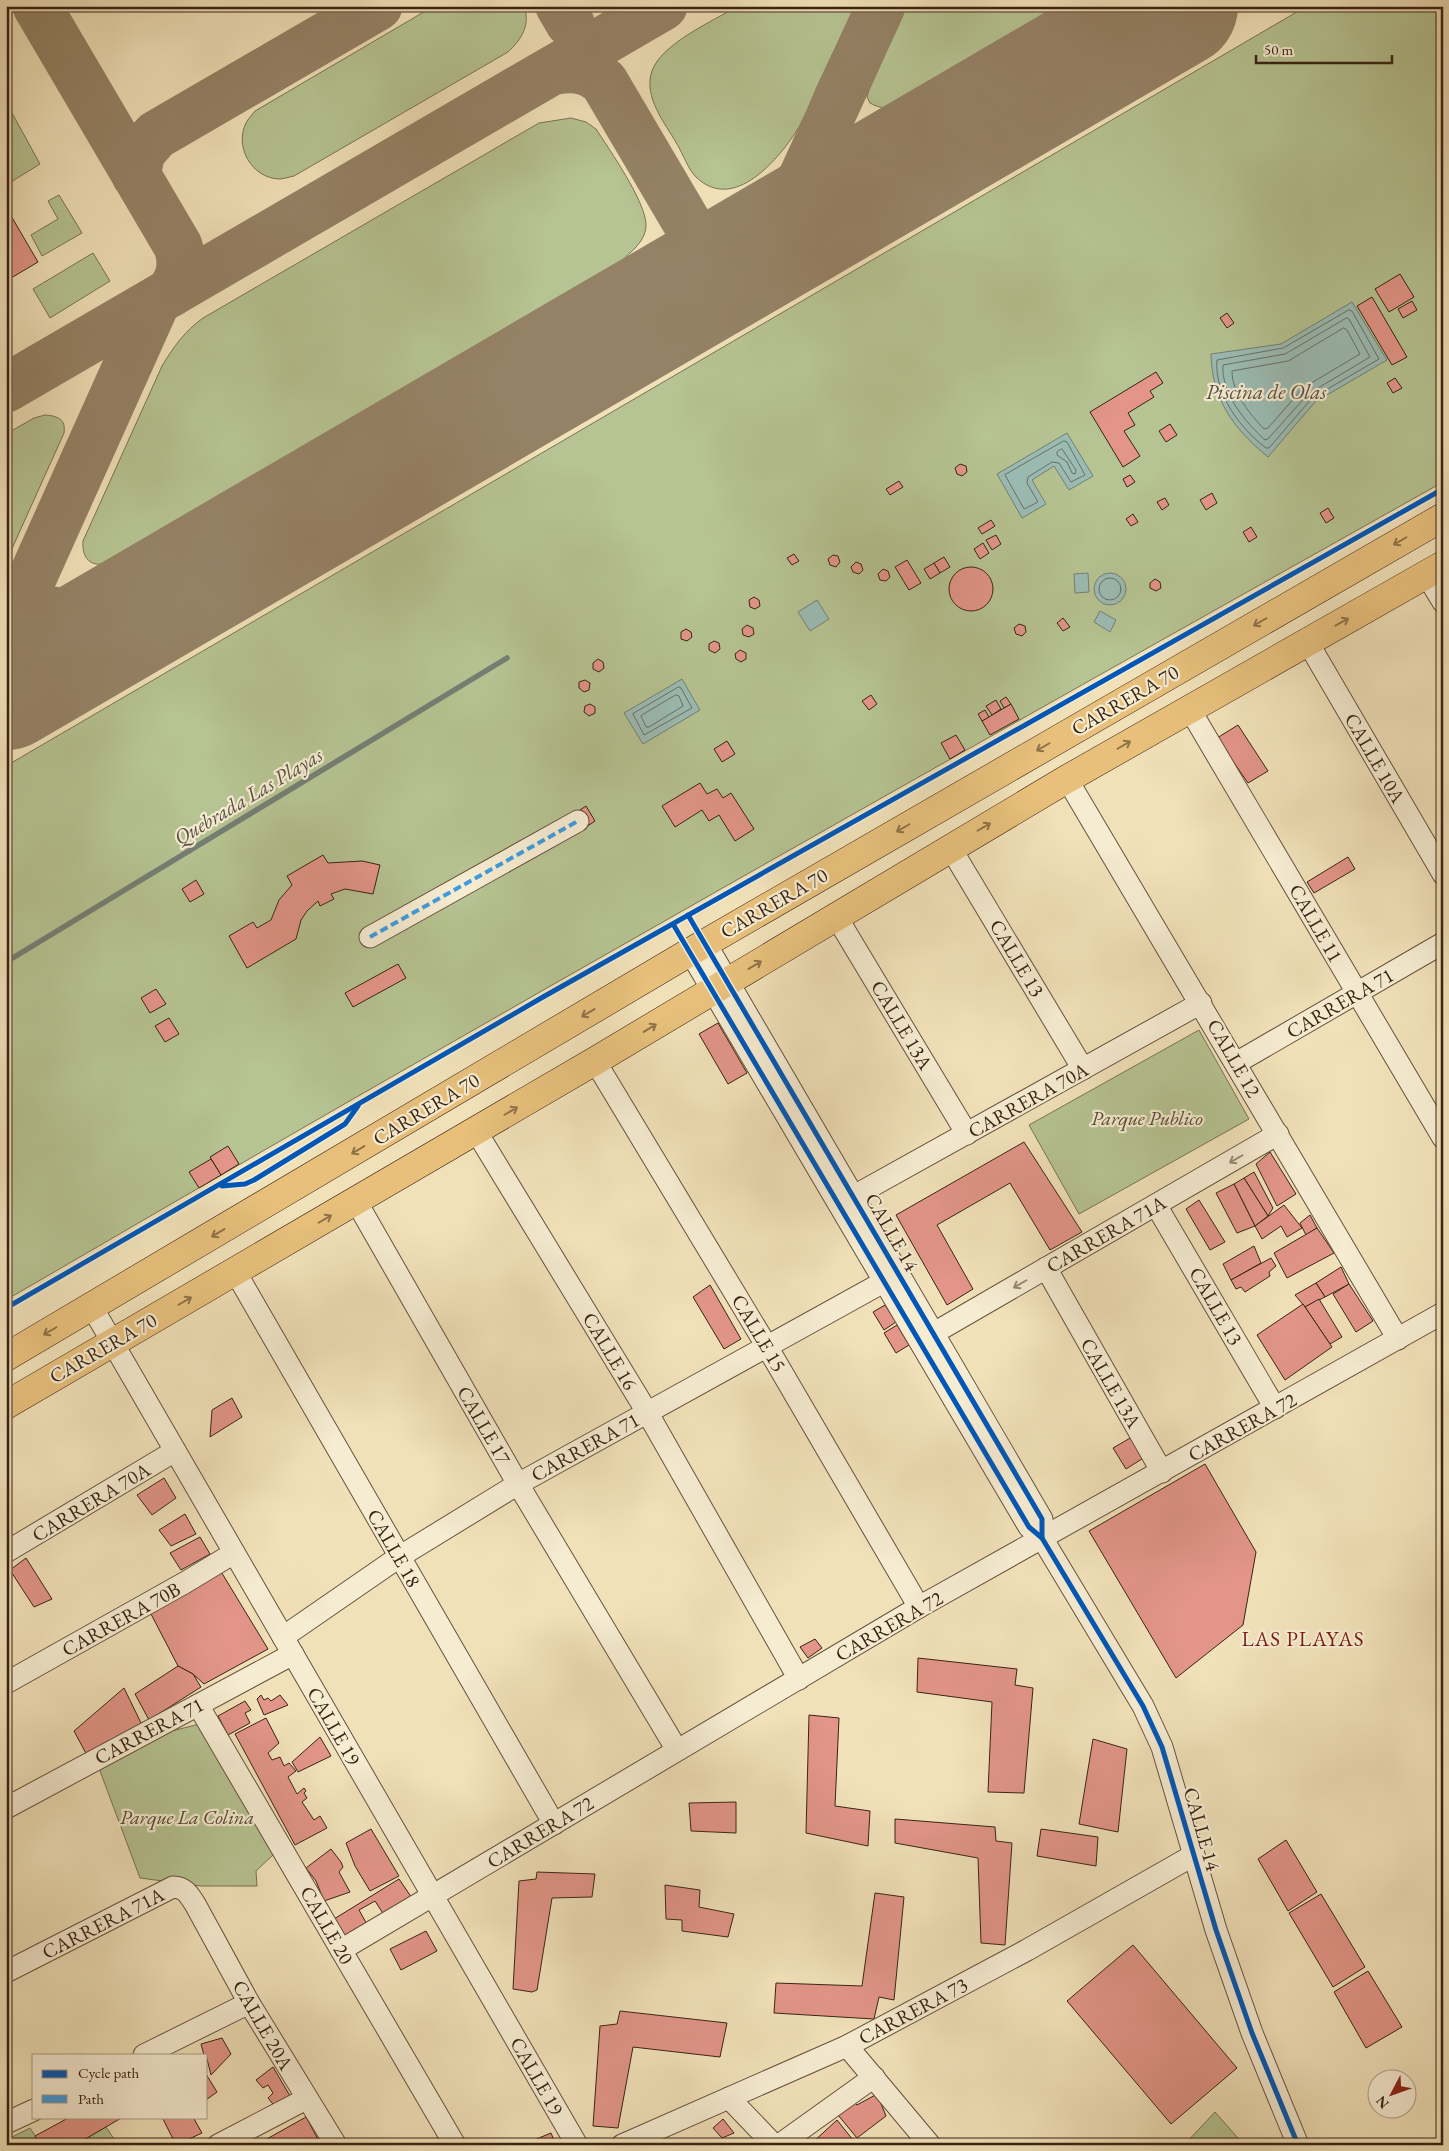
<svg xmlns="http://www.w3.org/2000/svg" width="1449" height="2151" viewBox="0 0 1449 2151" font-family="'EB Garamond',serif">
<style>
.green{fill:#b6c392;stroke:#787353}
.water{fill:#9bbcb4;stroke:#747f74}
.lines{fill:none;stroke-linecap:round;stroke-linejoin:round}
.shore{stroke:#6a7064;stroke-width:1}
.stream{stroke:#747f74;stroke-width:5.5}
.taxiway{stroke:#958266;stroke-width:49}
.runway{stroke:#958266;stroke-width:122}
.building{fill:#e29588;stroke:#392314}
.minor-casing{stroke:#67523d;stroke-width:23}
.major-casing{stroke:#392314;stroke-width:29}
.minor{stroke:#f6ecd2;stroke-width:21}
.major{stroke:#e8c07c;stroke-width:28}
.quiet{stroke:#3e9cde;stroke-width:4;stroke-dasharray:8 4;stroke-linecap:butt}
.cycleway-casing{stroke:#f6ecd2;stroke-width:8}
.cycleway{stroke:#0057b8;stroke-width:5}
.oneway{stroke:#907248}
.oneway2{stroke:#988873}
.labels{text-anchor:middle;dominant-baseline:central;stroke-width:4.5;stroke-linejoin:round;paint-order:stroke}
.street-label{font-size:20px;fill:#392314;stroke:#f6ecd2}
.park-label{font-size:20px;font-style:italic;fill:#584b34;stroke:#f6ecd2}
.water-label{font-size:21px;font-style:italic;fill:#565144;stroke:#f6ecd2}
.neighbourhood-label{font-size:21px;letter-spacing:1px;fill:#7a1f14;stroke:#f6ecd2}
</style>
<rect width="100%" height="100%" fill="#f1e1b9"/>
<filter id="stains"><feTurbulence type="fractalNoise" baseFrequency=".004" numOctaves="4"/><feColorMatrix values="0 0 0 0 .2 0 0 0 0 .09 0 0 0 0 .02 0 0 0 .5 -.17"/></filter>
<radialGradient id="worn" r=".72"><stop offset=".6" stop-color="#630" stop-opacity="0"/><stop offset="1" stop-color="#630" stop-opacity=".3"/></radialGradient>
<g class="green">
<path d="M434 6H524C531 25 521 40 508 52L294 176C289 177 283 179 279 179 252 178 234 147 246 123 248 119 252 115 255 111Z"/>
<path d="M738 6H855C842 34 829 61 816 89 811 101 806 115 799 127 780 158 734 214 696 177 688 169 683 154 677 144 665 123 643 97 652 71 661 44 713 21 738 6Z"/>
<path d="M906 6H1065L899 105C888 109 881 109 870 103L867 97 869 90Z"/>
<path d="M1307 6H1443V482C962 752 482 1022 6 1300V766Z"/>
<path d="M6 102 40 164 6 185Z"/>
<path d="M571 118 586 122 596 129C609 149 646 202 646 225 646 241 631 252 620 262L104 564C88 566 82 556 83 541L162 366C174 346 185 331 203 318L539 123Z"/>
<path d="M59 195 82 233 42 256 31 235 58 219 48 201Z"/>
<path d="M93 253 110 281 50 318 33 289Z"/>
<path d="M45 415C58 416 66 419 64 433L6 562V434L34 418Z"/>
<path d="M1199 1030 1249 1119 1079 1214 1029 1125Z"/>
<path d="M208 1722 274 1854 256 1871 257 1886H201L140 1878 100 1771 99 1766 147 1737Z"/>
<path d="M1215 2112 1244 2145H1184Z"/>
<path d="M106 2127 116 2142 120 2145H75Z"/>
<path d="M30 2128 41 2145H6V2140Z"/>
</g>
<g class="water">
<path d="M1352 302 1387 360 1315 402 1268 457C1234 429 1212 400 1211 354L1281 344Z"/>
<path d="M1067 433 1093 476 1069 490 1054 466 1032 480 1046 504 1022 518 997 474Z"/>
<circle cx="1110" cy="589" r="16"/>
<path d="M1088 573 1089 592 1075 593 1074 574Z"/>
<path d="M817 600 829 619 810 631 798 612Z"/>
<path d="M1100 611 1116 620 1110 632 1094 622Z"/>
<path d="M682 679 700 710 643 744 624 713Z"/>
</g>
<g class="lines">
<g class="shore">
<path d="M1349 310 1352 311 1379 359 1312 398 1269 448H1266C1240 428 1214 394 1217 360L1283 348Z"/>
<path d="M1347 318 1349 319 1370 357 1308 394 1268 439 1265 440C1245 422 1221 393 1223 365L1285 354Z"/>
<path d="M1344 328 1347 330 1360 354 1303 388 1268 428 1264 429C1250 414 1232 393 1232 371L1288 361Z"/>
<path d="M1064 441 1067 442 1085 475 1071 482 1059 463 1052 462 1028 477 1027 483 1038 502 1024 509 1005 475Z"/>
<path d="M1062 449 1076 470 1075 474 1072 473 1067 462 1057 455V452Z"/>
<circle cx="1110" cy="589" r="11"/>
<path d="M679 687 681 688 692 708 644 735 633 714Z"/>
<path d="M676 695 679 696 683 706 649 727H646L641 716Z"/>
</g>
<path class="stream" d="M6 962 507 658"/>
<g class="taxiway">
<path d="M37 6 178 246C184 265 181 277 170 293"/>
<path d="M560 6 570 23"/>
<path d="M556 70C576 67 589 69 604 82L693 233C704 270 697 282 666 304"/>
<path d="M136 175 141 152 156 135 378 6"/>
<path d="M693 233C715 253 729 260 758 250"/>
<path d="M773 242 881 6"/>
<path d="M6 388 663 6"/>
<path d="M6 606C51 610 97 620 141 610"/>
<path d="M6 636 156 302"/>
</g>
<path class="runway" d="M6 689 1177 6"/>
</g>
<g class="building">
<path d="M7 209 38 262 6 281V210Z"/>
<path d="M1400 274 1414 297 1389 312 1375 289Z"/>
<path d="M1372 297 1407 357 1392 365 1357 306Z"/>
<path d="M1412 301 1417 310 1403 318 1398 309Z"/>
<path d="M1227 313 1234 323 1227 328 1220 318Z"/>
<path d="M1156 372 1163 383 1150 391 1154 397 1128 413 1135 425 1124 431 1140 456 1123 467 1090 412Z"/>
<path d="M1395 378 1402 388 1393 393 1387 383Z"/>
<path d="M1170 424 1177 435 1166 442 1159 431Z"/>
<path d="M960 464 966 466 967 472 962 476 957 474 955 468Z"/>
<path d="M1130 475 1135 482 1127 487 1123 479Z"/>
<path d="M899 481 903 487 890 495 886 489Z"/>
<path d="M1212 493 1217 503 1206 510 1200 500Z"/>
<path d="M1165 498 1169 505 1162 510 1157 502Z"/>
<path d="M1328 508 1334 518 1326 523 1320 513Z"/>
<path d="M1133 514 1138 522 1131 526 1126 519Z"/>
<path d="M991 520 995 526 982 534 978 528Z"/>
<path d="M1251 527 1257 537 1249 542 1243 532Z"/>
<path d="M996 535 1001 544 992 550 986 540Z"/>
<path d="M983 543 989 553 980 559 974 549Z"/>
<path d="M794 554 799 561 792 565 787 558Z"/>
<path d="M833 555 838 556 840 562 836 567 830 565 828 559Z"/>
<path d="M944 557 950 567 940 573 934 563Z"/>
<path d="M907 560 921 583 909 590 895 567Z"/>
<path d="M856 562 861 564 863 570 859 574 853 572 851 567Z"/>
<path d="M934 563 940 573 930 579 924 569Z"/>
<circle cx="971" cy="589" r="22"/>
<path d="M883 569 888 571 890 577 886 581 880 580 878 574Z"/>
<path d="M1155 579 1160 582 1161 588 1156 591 1150 588V583Z"/>
<path d="M754 597 759 600 760 606 755 609 750 607 749 600Z"/>
<path d="M1063 618 1070 627 1063 631 1057 623Z"/>
<path d="M1019 624 1025 626 1026 632 1022 636 1016 634 1014 628Z"/>
<path d="M747 625 753 628 754 634 749 637 743 635 742 629Z"/>
<path d="M686 629 691 632 692 637 687 641 681 639V632Z"/>
<path d="M714 641 719 643 720 649 715 653 709 650V644Z"/>
<path d="M740 650 746 653V659L741 662 736 659 735 654Z"/>
<path d="M598 659 603 662 604 668 599 672 593 669V663Z"/>
<path d="M585 680 590 683 589 690 584 692 579 688V682Z"/>
<path d="M871 695 877 704 869 710 862 701Z"/>
<path d="M1006 697 1011 704 1004 708 1000 701Z"/>
<path d="M996 700 1001 709 992 715 986 706Z"/>
<path d="M590 704 595 707V713L589 716 584 712 585 706Z"/>
<path d="M1011 704 1019 719 990 735 982 721Z"/>
<path d="M985 710 989 717 982 721 978 714Z"/>
<path d="M1238 725 1268 771 1248 783 1217 738Z"/>
<path d="M956 735 965 750 950 759 941 743Z"/>
<path d="M727 741 735 754 722 762 714 749Z"/>
<path d="M700 783 707 794 717 789 723 798 731 793 754 829 735 841 719 815 709 821 702 810 675 827 662 806Z"/>
<path d="M586 806 595 821 583 829 574 814Z"/>
<path d="M323 855 328 863 362 861 380 865 373 894 345 889 331 894 334 899 320 906 318 901 307 911 301 920 296 939 247 968 229 936 253 922 257 928 271 920 279 900 292 885 287 876Z"/>
<path d="M1348 857 1355 869 1314 893 1307 882Z"/>
<path d="M196 880 204 894 190 902 182 889Z"/>
<path d="M398 964 406 978 353 1007 345 993Z"/>
<path d="M156 989 166 1004 150 1013 141 998Z"/>
<path d="M169 1018 179 1034 165 1042 155 1026Z"/>
<path d="M718 1023 747 1073 728 1084 699 1034Z"/>
<path d="M1024 1142 1082 1232 1050 1250 1010 1183 937 1225 973 1289 947 1305 896 1215Z"/>
<path d="M228 1146 239 1164 221 1175 210 1157Z"/>
<path d="M1270 1152 1296 1194 1277 1206 1256 1164Z"/>
<path d="M211 1159 221 1175 199 1188 189 1172Z"/>
<path d="M1254 1172 1273 1208 1268 1216 1244 1178Z"/>
<path d="M1244 1178 1268 1216 1255 1226 1234 1184Z"/>
<path d="M1234 1184 1255 1226 1237 1233 1216 1193Z"/>
<path d="M1199 1200 1225 1242 1210 1250 1186 1209Z"/>
<path d="M1284 1205 1302 1228 1287 1237 1281 1226 1262 1239 1255 1226Z"/>
<path d="M1310 1215 1317 1228 1306 1235 1300 1223Z"/>
<path d="M1317 1228 1334 1253 1287 1278 1274 1253Z"/>
<path d="M1254 1246 1261 1263 1231 1280 1223 1264Z"/>
<path d="M1271 1258 1276 1266 1269 1272 1270 1276 1245 1292 1241 1287 1236 1289 1231 1280Z"/>
<path d="M1341 1267 1349 1284 1325 1297 1316 1283Z"/>
<path d="M1316 1283 1325 1297 1305 1307 1295 1295Z"/>
<path d="M1349 1284 1373 1321 1356 1332 1333 1294Z"/>
<path d="M710 1285 741 1339 724 1349 693 1297Z"/>
<path d="M1319 1299 1342 1337 1330 1344 1305 1307Z"/>
<path d="M1303 1304 1332 1347 1285 1380 1257 1335Z"/>
<path d="M885 1305 896 1322 884 1330 873 1312Z"/>
<path d="M897 1325 909 1345 896 1353 884 1333Z"/>
<path d="M232 1398 242 1417 210 1437 212 1410Z"/>
<path d="M1132 1437 1145 1457 1126 1469 1113 1448Z"/>
<path d="M1205 1464 1256 1552 1243 1625 1176 1678 1089 1531Z"/>
<path d="M164 1478 176 1498 152 1515 137 1495Z"/>
<path d="M185 1514 196 1534 171 1546 159 1530Z"/>
<path d="M200 1537 210 1554 181 1570 170 1553Z"/>
<path d="M26 1558 52 1599 34 1607 10 1570Z"/>
<path d="M220 1570 268 1649 204 1684 193 1674 178 1666 151 1614Z"/>
<path d="M815 1639 822 1648 808 1658 800 1647Z"/>
<path d="M918 1658 1017 1669 1015 1685 1033 1688 1024 1793 988 1792 992 1702 917 1692Z"/>
<path d="M178 1666 193 1674 201 1687 149 1720 135 1694Z"/>
<path d="M124 1688 143 1727 89 1759 74 1731Z"/>
<path d="M261 1695 264 1700 268 1698 271 1701 280 1695 288 1705 264 1715 257 1699Z"/>
<path d="M245 1701 251 1710 245 1713 250 1723 228 1735 218 1716Z"/>
<path d="M809 1715 839 1718 835 1806 870 1811 868 1846 806 1833Z"/>
<path d="M266 1718 279 1743 268 1753 272 1760 280 1757 284 1766 289 1763 296 1771 288 1777 297 1794 304 1788 306 1791 304 1793 307 1798 302 1802 314 1820 320 1816 327 1828 295 1845 235 1734Z"/>
<path d="M320 1737 331 1756 298 1772 292 1762Z"/>
<path d="M1093 1739 1127 1749 1118 1832 1079 1824Z"/>
<path d="M736 1802V1833L691 1831 689 1803Z"/>
<path d="M895 1819 995 1827 996 1841 1012 1843 1005 1945 981 1943 978 1858 895 1843Z"/>
<path d="M371 1829 399 1876 370 1891 355 1866 346 1843Z"/>
<path d="M1041 1829 1098 1837 1096 1866 1037 1856Z"/>
<path d="M1286 1840 1317 1892 1288 1911 1258 1859Z"/>
<path d="M331 1849 341 1862 343 1867 339 1872 350 1892 324 1901 316 1881 306 1868Z"/>
<path d="M537 1872 595 1874 592 1897 552 1898 537 1990 532 1992 513 1989 519 1881 536 1879Z"/>
<path d="M399 1879 414 1901 386 1918 375 1901 359 1910 369 1928 346 1942 334 1919Z"/>
<path d="M665 1885 700 1890 699 1907 734 1914 728 1937 682 1931V1920L666 1919Z"/>
<path d="M875 1893 904 1897 894 2000 879 1997 874 2019 774 2013 776 1983 862 1986Z"/>
<path d="M1321 1894 1365 1967 1333 1987 1289 1913Z"/>
<path d="M426 1931 437 1951 401 1970 390 1949Z"/>
<path d="M1133 1945 1237 2068 1171 2124 1067 2001Z"/>
<path d="M1368 1971 1402 2027 1366 2048 1334 1992Z"/>
<path d="M620 2011 727 2023 720 2057 633 2047 618 2128 593 2126 600 2026 617 2024Z"/>
<path d="M222 2038 231 2054 211 2075 206 2055H204L201 2044Z"/>
<path d="M273 2067 293 2101 277 2109 268 2098 273 2093 268 2085 263 2088 256 2080Z"/>
<path d="M206 2074 217 2092 206 2100Z"/>
<path d="M877 2094 886 2116 857 2138 838 2115 853 2101 857 2105Z"/>
<path d="M70 2117H123L75 2145H41L35 2136Z"/>
<path d="M162 2117H193L202 2133 176 2145Z"/>
<path d="M306 2117 321 2145H268L265 2140Z"/>
<path d="M723 2119 734 2133 722 2138 713 2128Z"/>
<path d="M837 2120 857 2145H798L805 2138 812 2143Z"/>
<path d="M551 2133 556 2145H522Z"/>
</g>
<g class="lines">
<defs>
<g id="minor">
<path d="M1426 574 1443 602"/>
<path d="M1307 641 1443 874"/>
<path d="M1189 708 1443 1138"/>
<path d="M1067 779 1398 1339"/>
<path d="M950 847 1083 1069"/>
<path d="M836 916 967 1134"/>
<path d="M370 937 578 821"/>
<path d="M706 944 1042 1519V1538"/>
<path d="M690 952 1029 1527 1042 1538 1143 1706 1162 1747 1216 1930 1252 2033 1298 2145"/>
<path d="M595 1061 766 1345 919 1607"/>
<path d="M1236 1063 1443 943"/>
<path d="M476 1131 647 1412 799 1679"/>
<path d="M854 1196 1201 1003"/>
<path d="M356 1201 518 1484 677 1750"/>
<path d="M1156 1205 1275 1408"/>
<path d="M1046 1268 1162 1472"/>
<path d="M235 1271 554 1824"/>
<path d="M92 1307 577 2145"/>
<path d="M934 1333 1278 1134"/>
<path d="M6 1552 175 1451"/>
<path d="M283 1637 399 1557 518 1484 898 1274"/>
<path d="M6 1683 186 1582 234 1553"/>
<path d="M198 1705 455 2145"/>
<path d="M6 1808 293 1654"/>
<path d="M341 1950 919 1607 1443 1313"/>
<path d="M6 1972 173 1887C185 1887 189 1895 195 1904L249 2003 336 2145"/>
<path d="M847 2046 930 2145"/>
<path d="M144 2055 249 2003"/>
<path d="M729 2098 774 2145"/>
<path d="M6 2123 34 2110"/>
<path d="M218 2145 306 2099"/>
<path d="M622 2145 847 2046 1027 1950 1194 1855"/>
<path d="M779 2145 874 2077"/>
</g>
<g id="major">
<path d="M6 1357 690 952 1443 517"/>
<path d="M6 1405 595 1061 1067 779 1443 565"/>
</g>
</defs>
<use href="#minor" class="minor-casing"/>
<use href="#major" class="major-casing"/>
<use href="#minor" class="minor"/>
<use href="#major" class="major"/>
<path class="quiet" d="M370 937 578 821"/>
<defs>
<g id="cycleway">
<path d="M688 915 1042 1519V1538"/>
<path d="M673 924 1029 1527 1042 1538 1143 1706 1162 1747 1216 1930 1252 2033 1298 2145"/>
<path d="M222 1186 245 1184 254 1180 345 1124 358 1106"/>
<path d="M6 1308 543 997 1443 489"/>
</g>
</defs>
<use href="#cycleway" class="cycleway-casing"/>
<use href="#cycleway" class="cycleway"/>
</g>
<defs><path id="oneway-shaft" d="M-6 0H5M1.5-3L5.5 0L1.5 3" fill="none" stroke-width="1.6" stroke-linecap="round" stroke-linejoin="round" transform="scale(1.25)"/></defs>
<g class="oneway">
<use href="#oneway-shaft" transform="translate(1400 541) rotate(150)"/>
<use href="#oneway-shaft" transform="translate(1260 622) rotate(150)"/>
<use href="#oneway-shaft" transform="translate(1342 622) rotate(-29)"/>
<use href="#oneway-shaft" transform="translate(1124 745) rotate(-30)"/>
<use href="#oneway-shaft" transform="translate(1043 747) rotate(150)"/>
<use href="#oneway-shaft" transform="translate(984 827) rotate(-30)"/>
<use href="#oneway-shaft" transform="translate(903 828) rotate(150)"/>
<use href="#oneway-shaft" transform="translate(755 965) rotate(-31)"/>
<use href="#oneway-shaft" transform="translate(588 1013) rotate(149)"/>
<use href="#oneway-shaft" transform="translate(650 1028) rotate(-31)"/>
<use href="#oneway-shaft" transform="translate(511 1111) rotate(-30)"/>
<use href="#oneway-shaft" transform="translate(358 1150) rotate(149)"/>
<use href="#oneway-shaft" transform="translate(325 1219) rotate(-30)"/>
<use href="#oneway-shaft" transform="translate(218 1233) rotate(149)"/>
<use href="#oneway-shaft" transform="translate(185 1301) rotate(-30)"/>
<use href="#oneway-shaft" transform="translate(50 1331) rotate(150)"/>
</g>
<g class="oneway2">
<use href="#oneway-shaft" transform="translate(1236 1159) rotate(150)"/>
<use href="#oneway-shaft" transform="translate(1020 1284) rotate(150)"/>
</g>
<g class="labels">
<g class="street-label">
<text transform="translate(1125 700) rotate(-30)">CARRERA 70</text>
<text transform="translate(1375 758) rotate(60)">CALLE 10A</text>
<text transform="translate(774 903) rotate(-30)">CARRERA 70</text>
<text transform="translate(1316 923) rotate(60)">CALLE 11</text>
<text transform="translate(1017 958) rotate(59)">CALLE 13</text>
<text transform="translate(1340 1003) rotate(-30)">CARRERA 71</text>
<text transform="translate(902 1025) rotate(59)">CALLE 13A</text>
<text transform="translate(1234 1058) rotate(60)">CALLE 12</text>
<text transform="translate(1028 1100) rotate(-29)">CARRERA 70A</text>
<text transform="translate(426 1109) rotate(-31)">CARRERA 70</text>
<text transform="translate(892 1232) rotate(60)">CALLE 14</text>
<text transform="translate(1106 1234) rotate(-30)">CARRERA 71A</text>
<text transform="translate(1216 1306) rotate(60)">CALLE 13</text>
<text transform="translate(759 1333) rotate(59)">CALLE 15</text>
<text transform="translate(103 1348) rotate(-30)">CARRERA 70</text>
<text transform="translate(610 1351) rotate(59)">CALLE 16</text>
<text transform="translate(1111 1383) rotate(60)">CALLE 13A</text>
<text transform="translate(484 1425) rotate(60)">CALLE 17</text>
<text transform="translate(1242 1427) rotate(-29)">CARRERA 72</text>
<text transform="translate(585 1447) rotate(-29)">CARRERA 71</text>
<text transform="translate(91 1502) rotate(-31)">CARRERA 70A</text>
<text transform="translate(394 1548) rotate(60)">CALLE 18</text>
<text transform="translate(121 1619) rotate(-29)">CARRERA 70B</text>
<text transform="translate(889 1626) rotate(-30)">CARRERA 72</text>
<text transform="translate(334 1726) rotate(60)">CALLE 19</text>
<text transform="translate(149 1731) rotate(-28)">CARRERA 71</text>
<text transform="translate(1202 1829) rotate(74)">CALLE 14</text>
<text transform="translate(540 1832) rotate(-31)">CARRERA 72</text>
<text transform="translate(103 1923) rotate(-27)">CARRERA 71A</text>
<text transform="translate(327 1925) rotate(60)">CALLE 20</text>
<text transform="translate(913 2011) rotate(-28)">CARRERA 73</text>
<text transform="translate(263 2025) rotate(60)">CALLE 20A</text>
<text transform="translate(537 2076) rotate(60)">CALLE 19</text>
</g>
<g class="park-label">
<text x="1147" y="1118">Parque Publico</text>
<text x="187" y="1817">Parque La Colina</text>
</g>
<g class="water-label">
<text x="1266" y="391">Piscina de Olas</text>
<text transform="translate(248 796) rotate(-31)">Quebrada Las Playas</text>
</g>
<g class="neighbourhood-label">
<text x="1303" y="1638">LAS PLAYAS</text>
</g>
</g>
<rect width="1449" height="2151" fill="none" stroke="#f1e1b9" stroke-width="25"/>
<rect x="8" y="8" width="1434" height="2136" fill="none" stroke="#392314" stroke-width="2.5"/>
<rect x="12" y="12" width="1424" height="2126" fill="none" stroke="#392314"/>
<rect x="32" y="2054" width="175" height="65" fill="#f6ecd2" stroke="#aa9c86"/>
<rect x="42" y="2070" width="25" height="8" fill="#0057b8" stroke="#aa9c86"/>
<text x="78" y="2078" font-size="15" fill="#392314">Cycle path</text>
<rect x="42" y="2095" width="25" height="8" fill="#3e9cde" stroke="#aa9c86"/>
<text x="78" y="2104" font-size="15" fill="#392314">Path</text>
<g transform="translate(1392 2094) rotate(229)"><circle r="24" fill="#f6ecd2" stroke="#aa9c86"/>
<path d="M0-4L9 19L0 12L-9 19Z" fill="#8f2418"/>
<text y="-8" font-size="14" font-weight="bold" text-anchor="middle" fill="#392314">N</text>
</g>
<path d="M1256 55v8h136v-8" fill="none" stroke="#392314" stroke-width="2.5"/>
<text x="1264" y="55" font-size="15" fill="#392314" stroke="#f6ecd2" stroke-width="4" paint-order="stroke">50 m</text>
<rect width="100%" height="100%" filter="url(#stains)"/>
<rect width="100%" height="100%" fill="url(#worn)"/>
</svg>
